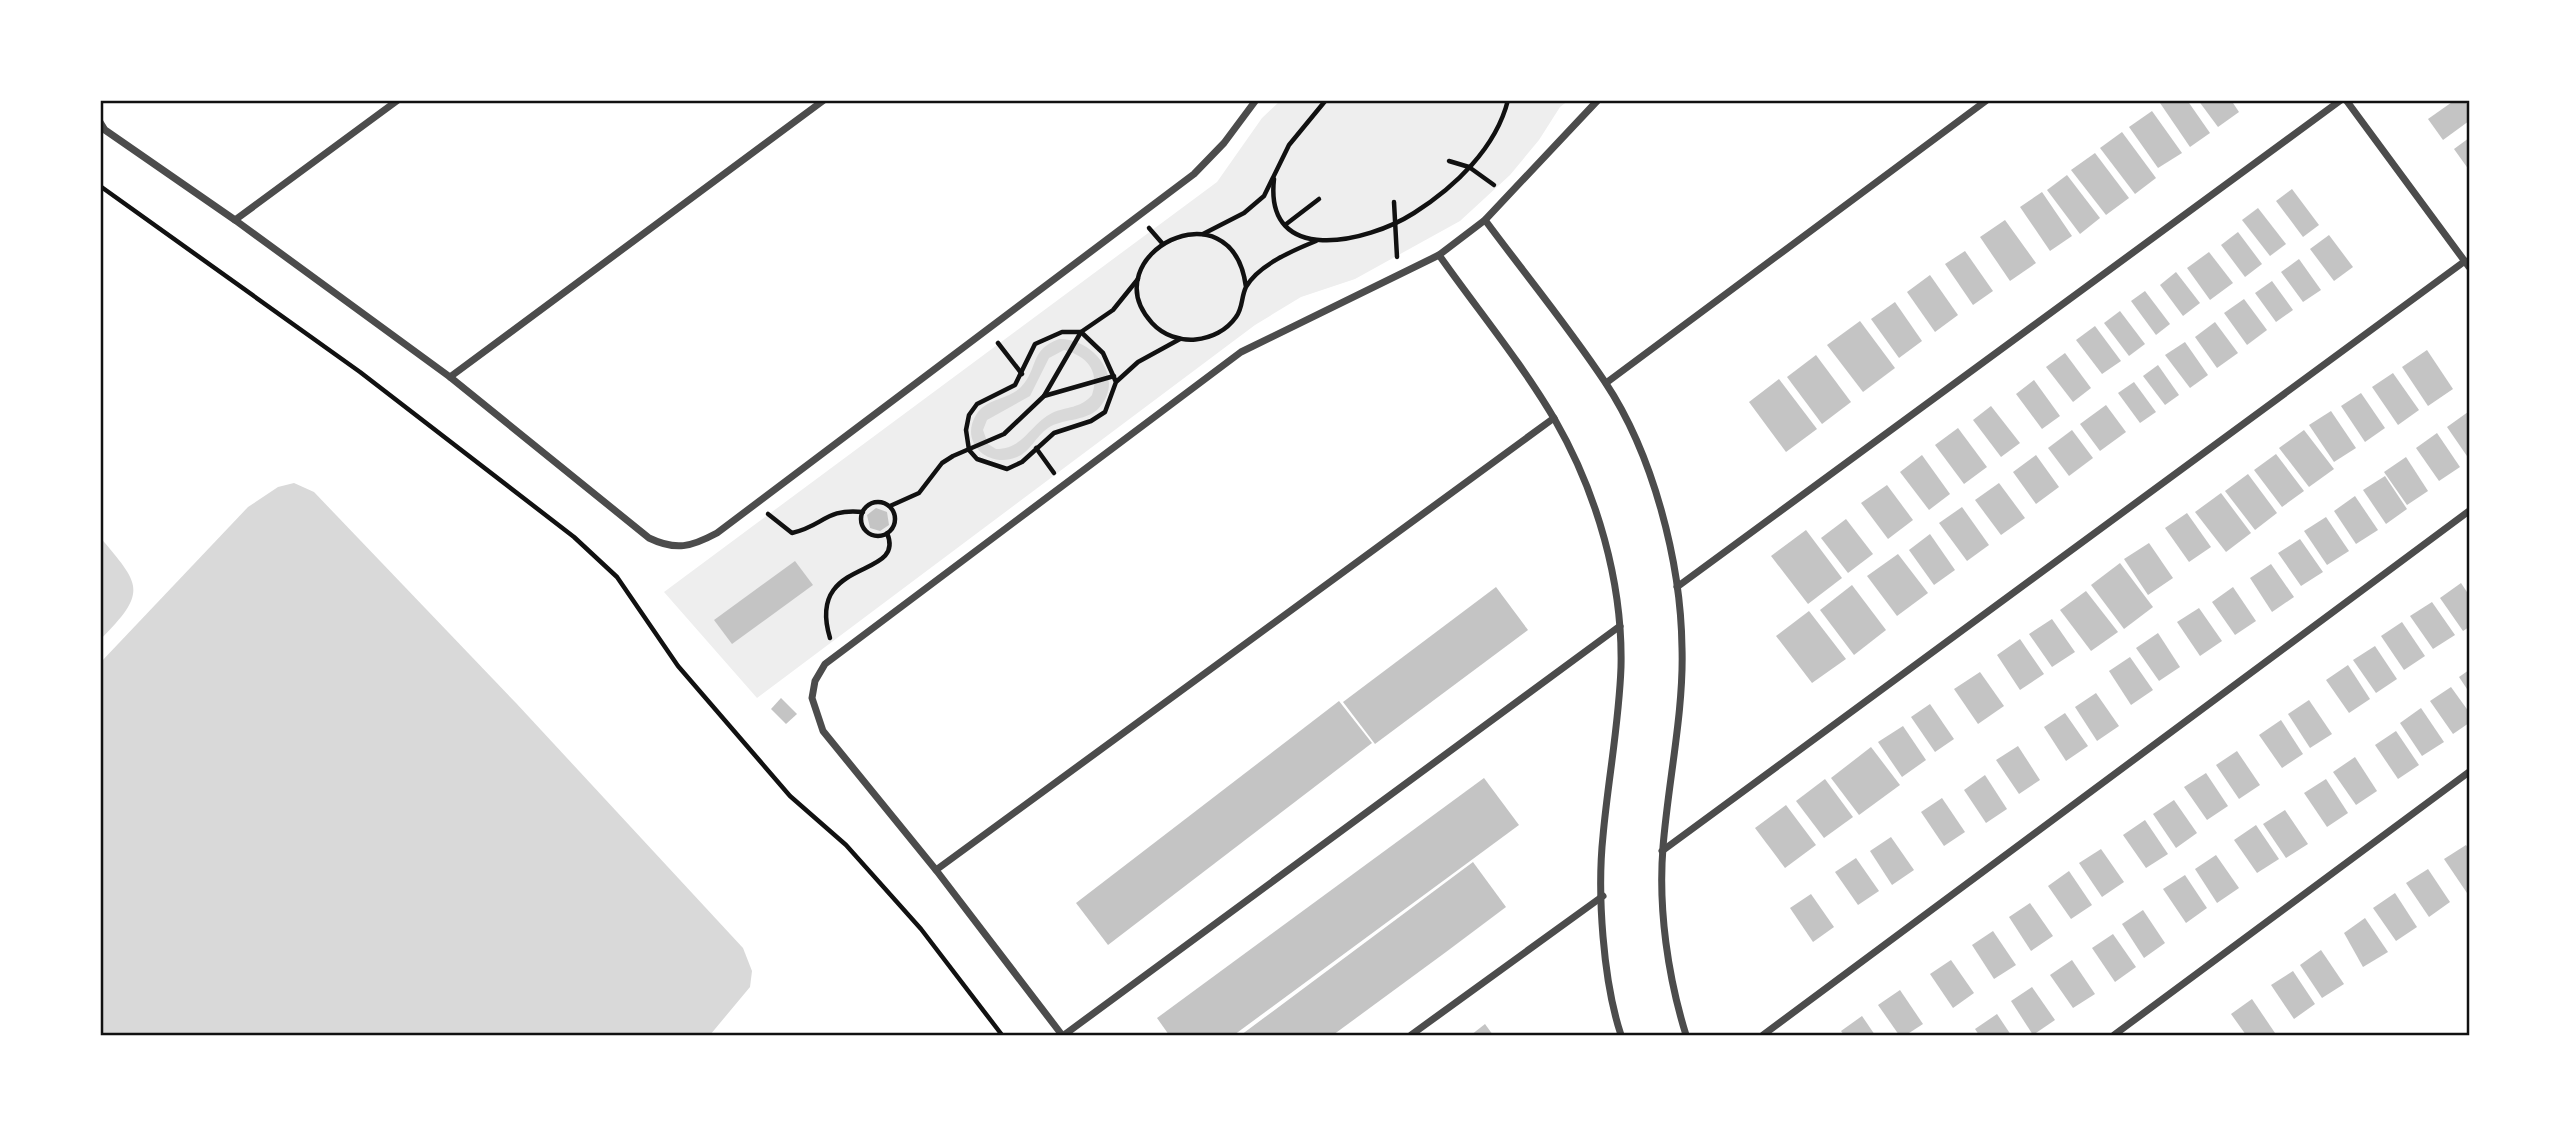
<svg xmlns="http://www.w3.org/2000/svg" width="2569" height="1135" viewBox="0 0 2569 1135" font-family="'Noto Sans',sans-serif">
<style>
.green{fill:#eee}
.water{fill:#d9d9d9;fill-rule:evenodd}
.building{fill:#c4c4c4}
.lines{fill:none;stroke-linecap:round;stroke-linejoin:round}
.path{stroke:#111;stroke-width:4.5}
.minor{stroke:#4c4c4c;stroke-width:7}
.neatline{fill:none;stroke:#111;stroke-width:2.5}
</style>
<rect width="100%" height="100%" fill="#fff"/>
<path class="green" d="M1281 100H1569L1560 107 1539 140 1510 175 1460 221 1355 279 1301 297 1255 325 757 698 664 592 1217 182 1262 118Z"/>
<g class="water">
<path d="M1059 339C1093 338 1127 379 1098 409 1084 422 1063 418 1048 428 1036 436 1030 452 1017 457 989 469 959 443 976 415 986 398 1008 400 1021 387 1039 368 1029 350 1059 339ZM1064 350C1087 356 1100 371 1092 395 1080 409 1067 406 1052 413 1030 424 1024 449 996 449L988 444 983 430 987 420 1030 396 1049 358Z"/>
<path d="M294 483 314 492 516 703 743 948 752 971 750 987 710 1035H100V663L248 507 278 487Z"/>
<path d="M100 537C140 585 149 591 100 640Z"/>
</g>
<g class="building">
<path d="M2165 100H2187L2210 133 2190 147 2160 103Z"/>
<path d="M2198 100H2231L2239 112 2218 127Z"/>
<path d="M2455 100H2464L2469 107V121L2443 140 2428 119Z"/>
<path d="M2152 111 2182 153 2158 168 2129 127Z"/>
<path d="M2122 132 2156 178 2135 194 2100 148Z"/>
<path d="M2469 138V170L2454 149Z"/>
<path d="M2095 153 2129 198 2106 215 2071 170Z"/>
<path d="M2067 175 2100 218 2080 234 2047 190Z"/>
<path d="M2292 189 2319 225 2303 237 2276 201Z"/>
<path d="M2042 192 2072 236 2050 251 2020 207Z"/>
<path d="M2258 208 2286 244 2270 256 2242 220Z"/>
<path d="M2005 220 2036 263 2010 281 1980 237Z"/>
<path d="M2238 232 2262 264 2245 277 2221 245Z"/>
<path d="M2329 235 2353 267 2334 281 2310 249Z"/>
<path d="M1965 251 1993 291 1973 305 1945 264Z"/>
<path d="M2209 252 2233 283 2210 300 2187 268Z"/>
<path d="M2299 259 2321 290 2303 302 2281 272Z"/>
<path d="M2176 272 2200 303 2183 316 2160 285Z"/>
<path d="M1930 275 1958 315 1935 332 1907 292Z"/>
<path d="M2272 281 2293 310 2276 322 2255 293Z"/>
<path d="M2145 291 2170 324 2156 335 2131 301Z"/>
<path d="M2244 299 2267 330 2247 345 2224 313Z"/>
<path d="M1895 302 1922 341 1899 358 1871 319Z"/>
<path d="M2120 311 2145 344 2129 356 2104 323Z"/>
<path d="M1860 321 1895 368 1863 392 1827 345Z"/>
<path d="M2215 322 2238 353 2217 368 2195 337Z"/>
<path d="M2095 326 2121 361 2102 374 2076 340Z"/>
<path d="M2185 342 2208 375 2190 388 2165 355Z"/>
<path d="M2427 350 2453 389 2428 406 2402 367Z"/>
<path d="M2065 353 2091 388 2073 402 2046 367Z"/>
<path d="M1816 355 1851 402 1822 424 1787 377Z"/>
<path d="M2158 365 2179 395 2165 405 2143 376Z"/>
<path d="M2393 373 2419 410 2398 425 2372 387Z"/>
<path d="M1779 379 1817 429 1786 452 1749 402Z"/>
<path d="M2034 380 2060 416 2042 429 2016 394Z"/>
<path d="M2134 382 2156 412 2140 423 2118 393Z"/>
<path d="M2361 393 2385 428 2365 442 2341 406Z"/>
<path d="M2106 405 2126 432 2100 451 2080 424Z"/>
<path d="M1991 406 2020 443 2001 457 1973 420Z"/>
<path d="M2331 411 2356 448 2334 462 2309 425Z"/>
<path d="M2468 412 2469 414V459L2447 427Z"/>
<path d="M1958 428 1987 467 1964 484 1935 445Z"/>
<path d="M2072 430 2093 458 2069 476 2048 448Z"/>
<path d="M2304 430 2334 469 2309 487 2279 448Z"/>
<path d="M2437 433 2460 467 2439 481 2416 448Z"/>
<path d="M2276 454 2304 491 2282 507 2254 470Z"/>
<path d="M1922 455 1950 494 1929 510 1900 472Z"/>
<path d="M2036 455 2059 487 2036 504 2013 472Z"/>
<path d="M2406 457 2428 491 2407 505 2384 472Z"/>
<path d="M2248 474 2277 513 2255 530 2225 491Z"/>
<path d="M2385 476 2407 509 2386 524 2363 490Z"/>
<path d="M1999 483 2025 518 2001 535 1975 500Z"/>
<path d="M1887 485 1913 520 1888 539 1861 503Z"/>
<path d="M2221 493 2251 533 2226 552 2195 512Z"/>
<path d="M2355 496 2378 530 2356 544 2334 511Z"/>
<path d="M1962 507 1989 545 1967 561 1939 523Z"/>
<path d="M876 508 887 512 889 525 880 531 870 528 867 515Z"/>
<path d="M2187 513 2211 547 2189 562 2165 528Z"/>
<path d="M2326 517 2349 551 2327 565 2304 531Z"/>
<path d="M1846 519 1873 554 1848 573 1821 538Z"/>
<path d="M1806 530 1842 578 1808 604 1771 556Z"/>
<path d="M1930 534 1955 570 1934 585 1909 550Z"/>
<path d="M2300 539 2323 572 2301 586 2278 553Z"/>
<path d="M2149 543 2173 578 2148 595 2124 559Z"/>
<path d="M1898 554 1928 593 1897 616 1867 576Z"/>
<path d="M795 561 813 585 732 644 714 620Z"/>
<path d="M2120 563 2153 607 2124 629 2091 585Z"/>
<path d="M2271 564 2294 597 2272 612 2250 578Z"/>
<path d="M2461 583 2469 595V627L2463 631 2440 598Z"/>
<path d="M1852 585 1886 630 1854 655 1820 610Z"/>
<path d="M1496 587 1528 630 1375 744 1343 702Z"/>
<path d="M2233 587 2256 621 2235 635 2212 602Z"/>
<path d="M2086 591 2118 632 2091 651 2060 610Z"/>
<path d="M2432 602 2455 635 2433 649 2410 616Z"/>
<path d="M2199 608 2222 641 2200 656 2177 622Z"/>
<path d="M1809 611 1846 659 1812 683 1776 636Z"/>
<path d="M2052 619 2075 652 2052 667 2029 634Z"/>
<path d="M2402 622 2425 656 2404 670 2381 636Z"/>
<path d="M2158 633 2180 667 2159 681 2136 648Z"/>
<path d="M2020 639 2044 674 2020 690 1997 655Z"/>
<path d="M2375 646 2397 679 2376 693 2353 660Z"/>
<path d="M2130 657 2153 690 2131 705 2109 671Z"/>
<path d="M2348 665 2370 699 2349 713 2326 680Z"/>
<path d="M2469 670V692L2459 677Z"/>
<path d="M1980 672 2004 706 1978 724 1954 689Z"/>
<path d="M2451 687 2469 712V723L2453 734 2430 701Z"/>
<path d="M2096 693 2119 726 2097 741 2075 707Z"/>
<path d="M781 698 797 714 786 724 771 709Z"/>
<path d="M2309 700 2332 734 2310 748 2288 714Z"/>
<path d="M1339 701 1372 743 1108 945 1076 903Z"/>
<path d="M1930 704 1954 739 1935 752 1911 717Z"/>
<path d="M2421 708 2444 742 2422 756 2400 723Z"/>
<path d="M2065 713 2088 746 2066 761 2044 727Z"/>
<path d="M2281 720 2303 754 2282 768 2259 735Z"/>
<path d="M1903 726 1926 760 1902 777 1878 742Z"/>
<path d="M2396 731 2419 765 2398 779 2375 745Z"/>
<path d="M2018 746 2040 780 2019 794 1996 760Z"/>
<path d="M1871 747 1900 785 1859 815 1831 778Z"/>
<path d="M2237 751 2260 785 2239 799 2216 765Z"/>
<path d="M2355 757 2377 791 2356 805 2333 772Z"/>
<path d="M2206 773 2228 806 2207 820 2184 787Z"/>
<path d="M1985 775 2007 809 1986 823 1964 790Z"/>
<path d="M1484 778 1519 825 1234 1035H1169L1157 1018Z"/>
<path d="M1825 779 1853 817 1824 838 1796 801Z"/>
<path d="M2326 779 2348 813 2327 827 2304 793Z"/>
<path d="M1942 798 1965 832 1944 846 1921 812Z"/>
<path d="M2174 800 2197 833 2176 848 2153 814Z"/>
<path d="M1786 805 1816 845 1785 868 1755 828Z"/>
<path d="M2285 810 2308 844 2286 858 2263 824Z"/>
<path d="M2145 820 2168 854 2146 868 2123 835Z"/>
<path d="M2256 825 2279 859 2257 873 2234 840Z"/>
<path d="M1891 837 1914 870 1892 885 1870 851Z"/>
<path d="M2466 845 2469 850 2467 893 2444 859Z"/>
<path d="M2101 849 2124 882 2102 897 2079 863Z"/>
<path d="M2216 855 2239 888 2217 903 2195 869Z"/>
<path d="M1856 858 1879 891 1858 905 1835 872Z"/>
<path d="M1473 862 1506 907 1446 952 1333 1035H1241Z"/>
<path d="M2428 869 2450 902 2429 917 2406 883Z"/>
<path d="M2069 871 2092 905 2071 919 2048 886Z"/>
<path d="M2185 875 2207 908 2186 923 2163 889Z"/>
<path d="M2395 893 2417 927 2396 941 2373 908Z"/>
<path d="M1811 894 1834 927 1813 942 1790 908Z"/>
<path d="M2030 903 2053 936 2031 951 2009 917Z"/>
<path d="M2143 910 2165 943 2144 958 2122 924Z"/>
<path d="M2365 918 2388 952 2363 967 2344 933Z"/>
<path d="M1993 931 2016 965 1994 979 1972 945Z"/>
<path d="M2113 934 2136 967 2115 982 2092 948Z"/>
<path d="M2321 950 2344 984 2322 998 2300 965Z"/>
<path d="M1951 960 1974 993 1953 1008 1930 974Z"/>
<path d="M2072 960 2095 994 2073 1008 2050 975Z"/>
<path d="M2293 971 2315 1004 2294 1019 2271 985Z"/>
<path d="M2032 987 2055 1020 2033 1035 2011 1001Z"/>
<path d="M1900 990 1923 1024 1906 1035H1899L1878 1005Z"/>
<path d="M2252 999 2275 1033 2271 1035H2246L2231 1014Z"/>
<path d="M1997 1014 2011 1035H1979L1975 1029Z"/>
<path d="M1862 1016 1875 1035H1844L1841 1031Z"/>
<path d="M1485 1024 1493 1035H1471Z"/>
</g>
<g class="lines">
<g class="path">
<path d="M1449 161 1469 167 1494 185"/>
<path d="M1274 179C1264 267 1367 243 1414 213 1455 187 1496 148 1508 100"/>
<path d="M100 186 360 372 574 537 617 577 678 666 790 796 846 845 921 929 1002 1035"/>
<path d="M1394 202 1397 257"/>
<path d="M1285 225 1319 199"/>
<path d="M1149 228 1162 243"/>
<path d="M1203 234 1244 213 1264 196 1289 145 1326 100"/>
<path d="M1246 287C1232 181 1091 256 1152 323 1175 348 1217 344 1236 317 1243 308 1241 297 1246 287 1258 265 1294 250 1316 241"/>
<path d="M998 343 1022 374"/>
<path d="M1116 382 1103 353 1081 332H1062L1035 344 1015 385 977 404 969 415 966 430 969 450 977 459 1007 469 1022 462 1054 433 1091 421 1105 412 1116 382 1138 362 1180 339"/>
<path d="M1044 396 1081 332 1113 310 1138 279"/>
<path d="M1036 448 1054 473"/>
<circle cx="878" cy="519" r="17"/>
<path d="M890 506 919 493 942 463 953 456 1004 434 1044 396 1114 376"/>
<path d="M768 514 792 533C824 526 825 508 863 512"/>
<path d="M830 638C805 556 907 580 887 533"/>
</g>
<g class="minor">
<path d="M2346 100 2469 267"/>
<path d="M100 122 105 130 235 220 450 377 649 538C676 551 691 547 717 533L1194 174 1224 143 1256 100"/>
<path d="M235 220 398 100"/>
<path d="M1485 220C1525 274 1568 326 1605 382 1653 454 1681 562 1682 648 1684 711 1668 783 1663 847 1658 909 1668 977 1686 1035"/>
<path d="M1439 255C1477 309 1521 362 1555 420 1597 493 1623 583 1621 667 1619 724 1608 780 1603 836 1597 893 1603 981 1621 1035"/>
<path d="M450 377 824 100"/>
<path d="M1606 383 1987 100"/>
<path d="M1677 587 2341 100"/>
<path d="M1662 851 2465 261"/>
<path d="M936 870 1554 418"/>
<path d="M1062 1035 936 870 823 731 812 698 815 681 825 664 1241 352 1439 255 1485 220 1598 100"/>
<path d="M1064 1035 1620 626"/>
<path d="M1411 1035 1603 896"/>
<path d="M1763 1035 2469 511"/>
<path d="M2114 1035 2469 772"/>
</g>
</g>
<rect width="2569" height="1135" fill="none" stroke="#ffffff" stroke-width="203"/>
<rect x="102" y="102" width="2366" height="932" class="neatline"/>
</svg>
